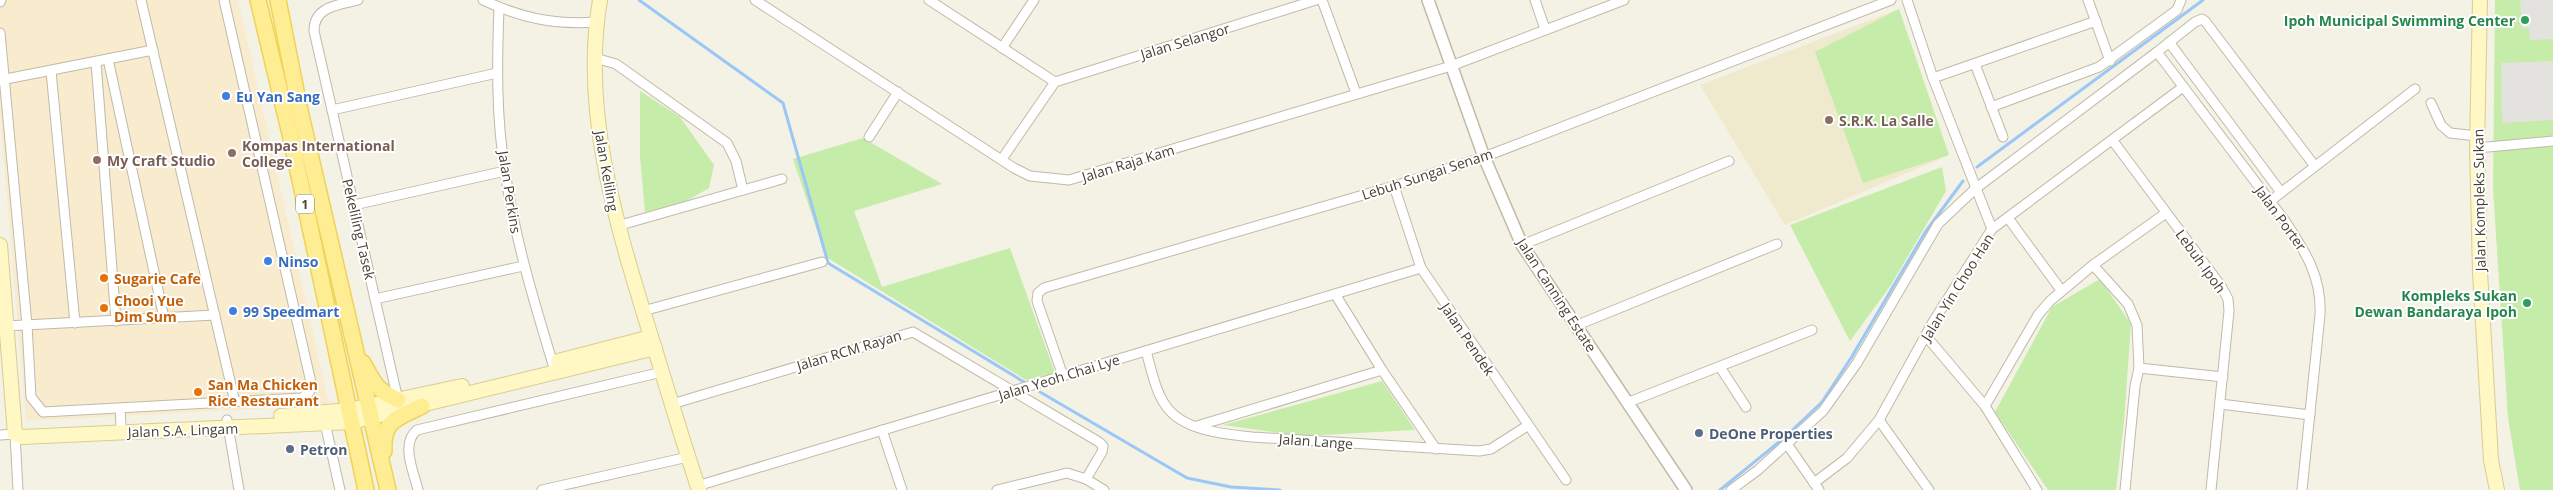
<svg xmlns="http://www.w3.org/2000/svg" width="2553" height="490" viewBox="0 0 2553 490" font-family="'Open Sans',sans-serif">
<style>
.commercial{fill:#f8ebce}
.education{fill:#efe9cd}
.green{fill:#c6ecaa}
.parking{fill:#e4e2de}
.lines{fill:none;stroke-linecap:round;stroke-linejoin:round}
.stream{stroke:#9bc7f7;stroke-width:3}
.minor-casing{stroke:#c0baa7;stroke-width:11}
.tertiary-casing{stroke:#c0baa7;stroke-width:14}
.secondary-casing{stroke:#d8ce90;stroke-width:16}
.primary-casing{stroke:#eed358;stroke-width:18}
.minor{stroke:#fff;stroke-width:9}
.tertiary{stroke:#fff;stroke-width:11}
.secondary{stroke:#fff8c4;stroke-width:14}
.primary{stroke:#ffed93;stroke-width:15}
.leisure-dot{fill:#2e9e5b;stroke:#fff;stroke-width:2}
.shop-dot{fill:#3f7fe0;stroke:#fff;stroke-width:2}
.education-dot{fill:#8d6e63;stroke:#fff;stroke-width:2}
.food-dot{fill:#e8710a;stroke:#fff;stroke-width:2}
.service-dot{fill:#5c6f8a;stroke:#fff;stroke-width:2}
.labels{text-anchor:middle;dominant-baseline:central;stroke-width:4;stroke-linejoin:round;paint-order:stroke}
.shield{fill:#fff;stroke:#7e7b71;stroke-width:1}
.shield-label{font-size:12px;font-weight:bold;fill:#474234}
.leisure-label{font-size:14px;font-weight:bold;fill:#27864d;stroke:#fff;text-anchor:end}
.street-label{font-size:14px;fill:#474234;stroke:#fff}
.shop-label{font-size:14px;font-weight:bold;fill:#366cbe;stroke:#fff;text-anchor:start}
.education-label{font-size:14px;font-weight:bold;fill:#785e54;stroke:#fff;text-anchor:start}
.food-label{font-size:14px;font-weight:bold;fill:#c56008;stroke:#fff;text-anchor:start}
.service-label{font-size:14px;font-weight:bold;fill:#4e5e75;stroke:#fff;text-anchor:start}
</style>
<rect width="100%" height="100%" fill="#f4f1e5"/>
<path class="commercial" d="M0 0H238L329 405 26 421 0 114Z"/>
<path class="education" d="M1899 9 1949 155 1785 225 1700 85Z"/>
<g class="green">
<path d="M2495 0H2553V490H2520L2508 418 2493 189Z"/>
<path d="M1899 9 1949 155 1863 183 1815 52Z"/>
<path d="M640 91 680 117 714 165 709 188 676 207 645 212 640 156Z"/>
<path d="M863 138 942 184 854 211 882 287 1010 248 1055 373 1026 380 826 257 793 159Z"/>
<path d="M1942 167 1946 191 1891 285 1850 341 1790 225Z"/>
<path d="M2100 279 2131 324 2124 422 2116 490H2048L1995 412 2052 307Z"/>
<path d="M1382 381 1415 430 1302 436 1223 425Z"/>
</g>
<g class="parking">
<path d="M2520 0H2553V39L2530 40 2529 28H2522Z"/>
<path d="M2553 61V120L2502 123 2501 63Z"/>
</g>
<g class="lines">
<g class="stream">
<path d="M639 0 783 103 828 263 1024 382"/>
<path d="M1977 167 2203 0"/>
<path d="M1040 392 1187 478 1231 487 1280 490"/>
<path d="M1720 490 1785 437 1822 402 1851 358 1926 231 1963 181"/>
</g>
<defs>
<g id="minor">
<path d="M141 0 235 402"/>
<path d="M358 0C339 5 314 6 314 31L398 400"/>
<path d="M483 0C521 18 554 25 596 22"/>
<path d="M755 0 1014 168 1030 176 1069 180 1451 66 1624 0"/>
<path d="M929 0 1055 82"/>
<path d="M1322 0 1356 93"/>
<path d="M1535 0 1545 29"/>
<path d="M1907 0 1933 78 1992 229"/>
<path d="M2088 0 2110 61"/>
<path d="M0 2 1 0"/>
<path d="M499 8C497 62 496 117 505 171 515 240 535 305 555 371"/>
<path d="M0 33 27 325 31 397 43 412 301 398 308 394 312 387 224 0"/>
<path d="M2169 42 2280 191"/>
<path d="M1002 48 1034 0"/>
<path d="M2157 52 2195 22 2202 19 2205 21 2314 165"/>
<path d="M595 58 616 64 727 143 736 161 743 190"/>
<path d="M108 59 164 318"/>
<path d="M96 62 116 321"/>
<path d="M1975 64 2003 137"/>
<path d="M51 71 75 323"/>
<path d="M1933 78 2096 21"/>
<path d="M1 80 153 50"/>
<path d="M2431 103 2441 125 2450 133 2477 136"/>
<path d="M1991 107 2099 67 2177 10 2181 0"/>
<path d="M332 110 497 73"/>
<path d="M869 137 898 92"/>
<path d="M2113 141 2221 286 2228 299 2229 311 2211 490"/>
<path d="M2477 148 2553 141"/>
<path d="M1002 159 1055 82 1316 0"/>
<path d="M1394 186 1421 268 1566 480"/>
<path d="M2269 202 2415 89"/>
<path d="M354 205 505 171"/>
<path d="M2008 218 2061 290"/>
<path d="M617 226 782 179"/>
<path d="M1522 245 1729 161"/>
<path d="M2093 265 2128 304 2137 325 2139 368 2135 386 2125 490"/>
<path d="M1335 294 1382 370 1436 449"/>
<path d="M375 299 523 266"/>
<path d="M643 311 822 262"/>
<path d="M6 326 215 315"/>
<path d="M1575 326 1777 244"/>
<path d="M1926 336 1985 406 2037 490"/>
<path d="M1146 351C1151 368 1155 391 1166 406 1183 431 1225 434 1252 437L1479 451 1491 449 1527 426"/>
<path d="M1720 367 1746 407"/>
<path d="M2139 368 2223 377"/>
<path d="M1063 376 1037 301 1038 293 1044 288 1394 186 1484 157 1891 0"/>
<path d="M1629 402 1812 330"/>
<path d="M672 404 913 332 1099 442 1103 446 1102 452 1086 479"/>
<path d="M2220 404 2310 415"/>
<path d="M1985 406 2038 315 2050 301 2093 265 2166 213"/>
<path d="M120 409 121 426"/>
<path d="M227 420 239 490"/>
<path d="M1879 420 1929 490"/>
<path d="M325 423 340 490"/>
<path d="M1197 426 1382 370"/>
<path d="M882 430 902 490"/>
<path d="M0 435 15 434 18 490"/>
<path d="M1787 444 1819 490"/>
<path d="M1814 483 1847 458 1879 420 1933 322 1992 229 2183 87"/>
<path d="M697 486 1421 268"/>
<path d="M418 490C414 472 400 444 417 430L662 372"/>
<path d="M542 490 688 457"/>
<path d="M997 490 1067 473 1086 479 1104 490"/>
<path d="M1731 490 1758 470 1823 411 1857 363 1938 224 1975 189 2157 52 2285 221C2305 251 2322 277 2320 315L2302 490"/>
</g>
<path id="tertiary" d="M1428 0 1484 157 1522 245 1686 490"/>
<g id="secondary">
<path d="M600 0C581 111 616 222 648 327 665 381 681 436 699 490"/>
<path d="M2480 0 2477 148 2480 272 2491 460 2497 490"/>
<path d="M0 245 15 434"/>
<path d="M558 361 651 337"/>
<path d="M281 416 349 410 462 386"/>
<path d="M15 434 22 437 351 422 655 348"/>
</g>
<g id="primary">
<path d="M258 0 291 138 366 490"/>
<path d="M278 0 300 111 388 490"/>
<path d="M363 363C374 383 376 390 398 400"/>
<path d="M384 451C382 421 397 418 422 406"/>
</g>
</defs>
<use href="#minor" class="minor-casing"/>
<use href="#tertiary" class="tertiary-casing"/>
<use href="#secondary" class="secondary-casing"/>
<use href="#primary" class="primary-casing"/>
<use href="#minor" class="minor"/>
<use href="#tertiary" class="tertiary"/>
<use href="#secondary" class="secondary"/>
<use href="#primary" class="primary"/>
</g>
<g class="leisure-dot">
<circle cx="2525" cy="20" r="5"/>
<circle cx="2527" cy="303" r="5"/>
</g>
<g class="shop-dot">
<circle cx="226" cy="96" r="5"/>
<circle cx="268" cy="261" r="5"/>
<circle cx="233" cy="311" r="5"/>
</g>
<g class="education-dot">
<circle cx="1829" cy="120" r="5"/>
<circle cx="232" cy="153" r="5"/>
<circle cx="97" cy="160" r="5"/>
</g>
<g class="food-dot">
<circle cx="104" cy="278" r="5"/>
<circle cx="104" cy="308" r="5"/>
<circle cx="198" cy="392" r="5"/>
</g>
<g class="service-dot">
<circle cx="1699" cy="433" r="5"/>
<circle cx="290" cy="449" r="5"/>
</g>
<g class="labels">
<rect class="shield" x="296" y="194.5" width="18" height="19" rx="4"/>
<g class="shield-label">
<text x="305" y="204">1</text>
</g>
<g class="leisure-label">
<text x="2515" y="20">Ipoh Municipal Swimming Center</text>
<text x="2517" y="295">Kompleks Sukan<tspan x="2517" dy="16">Dewan Bandaraya Ipoh</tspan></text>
</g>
<g class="street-label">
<text transform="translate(1185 41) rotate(-17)">Jalan Selangor</text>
<text transform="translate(1128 163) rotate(-17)">Jalan Raja Kam</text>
<text transform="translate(607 171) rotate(80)">Jalan Keliling</text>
<text transform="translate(1427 174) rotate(-18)">Lebuh Sungai Senam</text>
<text transform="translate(510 192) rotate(81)">Jalan Perkins</text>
<text transform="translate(2479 200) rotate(-91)">Jalan Kompleks Sukan</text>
<text transform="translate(2281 218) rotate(54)">Jalan Porter</text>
<text transform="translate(359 229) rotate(77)">Pekeliling Tasek</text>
<text transform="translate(2201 261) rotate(54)">Lebuh Ipoh</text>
<text transform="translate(1957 287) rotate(-58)">Jalan Yin Choo Han</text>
<text transform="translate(1557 295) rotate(57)">Jalan Canning Estate</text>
<text transform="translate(1468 339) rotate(56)">Jalan Pendek</text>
<text transform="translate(849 350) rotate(-17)">Jalan RCM Rayan</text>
<text transform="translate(1059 377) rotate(-17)">Jalan Yeoh Chai Lye</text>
<text transform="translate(183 430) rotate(-2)">Jalan S.A. Lingam</text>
<text transform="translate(1316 441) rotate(4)">Jalan Lange</text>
</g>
<g class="shop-label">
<text x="236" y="96">Eu Yan Sang</text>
<text x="278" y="261">Ninso</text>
<text x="243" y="311">99 Speedmart</text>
</g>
<g class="education-label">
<text x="1839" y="120">S.R.K. La Salle</text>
<text x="242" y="145">Kompas International<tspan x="242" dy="16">College</tspan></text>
<text x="107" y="160">My Craft Studio</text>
</g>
<g class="food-label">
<text x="114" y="278">Sugarie Cafe</text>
<text x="114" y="300">Chooi Yue<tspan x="114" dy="16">Dim Sum</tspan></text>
<text x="208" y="384">San Ma Chicken<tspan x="208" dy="16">Rice Restaurant</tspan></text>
</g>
<g class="service-label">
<text x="1709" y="433">DeOne Properties</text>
<text x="300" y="449">Petron</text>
</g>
</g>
</svg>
